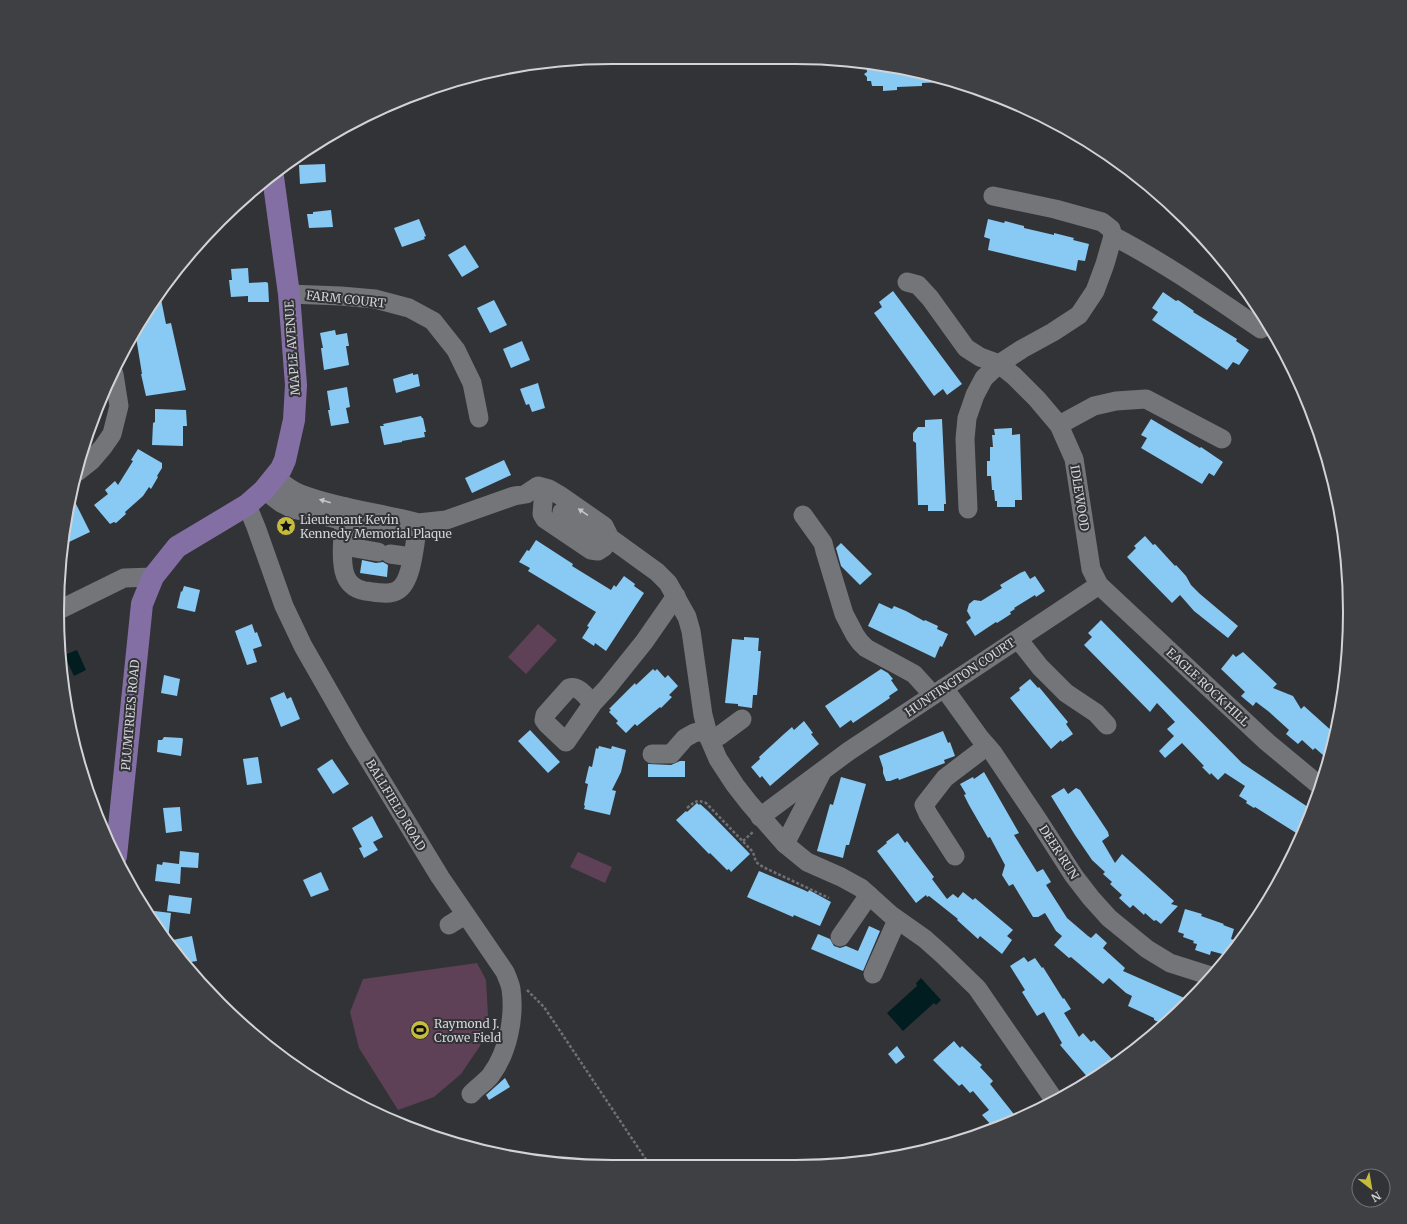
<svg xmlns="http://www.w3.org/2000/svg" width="1407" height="1224" viewBox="0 0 1407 1224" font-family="Merriweather,serif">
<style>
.green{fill:#5e4057}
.water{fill:#011d20}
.building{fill:#88caf3}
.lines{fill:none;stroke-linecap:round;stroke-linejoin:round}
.path{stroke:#6f7074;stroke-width:2.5;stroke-dasharray:3 2;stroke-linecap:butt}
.minor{stroke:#737579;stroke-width:19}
.major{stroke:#846fa5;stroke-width:22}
.oneway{fill:#c4c5c8}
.labels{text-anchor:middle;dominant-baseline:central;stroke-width:4;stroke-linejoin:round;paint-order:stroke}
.street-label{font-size:12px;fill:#d2d3d6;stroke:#323337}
.poi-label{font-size:12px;fill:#d2d3d6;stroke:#323337;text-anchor:start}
.rim{fill:none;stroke:#d2d3d6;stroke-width:2}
</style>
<rect width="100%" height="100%" fill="#323337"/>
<g class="green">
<path d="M538 624 557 640 526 674 508 657Z"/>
<path d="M578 852 612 867 605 883 570 867Z"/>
<path d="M477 963 486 980 488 1015 480 1046 461 1074 434 1097 398 1110 359 1048 350 1012 363 979Z"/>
</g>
<g class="water">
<path d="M77 650 86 670 74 676 64 655Z"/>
<path d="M921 978 941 1000 936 1005 934 1003 903 1031 887 1013 917 986 916 983Z"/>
</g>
<g class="building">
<path d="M866 62 943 79V82L922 83V86L897 87V90L883 91V86H872L871 81H867V77L864 74 867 72Z"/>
<path d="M325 164 326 182 300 184 299 165Z"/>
<path d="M331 210 333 227 309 228 307 214H313V212Z"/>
<path d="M419 219 426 236 424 237 425 239 402 247 394 228Z"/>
<path d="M988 219 1004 223 1005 221 1024 226V228L1054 235V233L1074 238 1073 240 1089 244 1085 261 1078 260 1076 271 988 250 990 239 984 237Z"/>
<path d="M465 245 479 267 462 277 448 255Z"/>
<path d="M248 268 249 283 266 282 268 283 269 302H248V296L231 297 229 280H232L231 269Z"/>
<path d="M893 291 962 384 947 395 943 389 934 396 874 313 882 307 879 302Z"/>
<path d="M1163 292 1176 301 1178 300 1194 311 1193 312 1237 339 1236 341 1249 350 1239 365 1233 362 1227 370 1152 320 1158 312 1152 308Z"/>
<path d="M160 294 166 324 171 323 186 390 146 396 141 374H142L136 337Z"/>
<path d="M494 300 507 325 490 333 477 308Z"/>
<path d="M335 330 336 335 347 333 349 346H346L349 365 324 370 321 348H323L320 333Z"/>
<path d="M522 341 530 360 511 368 503 349Z"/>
<path d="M413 373V375L418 374 420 386 396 393 393 379Z"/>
<path d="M538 383 545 408 532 412 529 404 526 405 520 389Z"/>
<path d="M347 387 350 407 346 408 349 423 331 426 328 410H330L327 391Z"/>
<path d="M155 409 186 410 187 426H183V446L152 445 153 423 155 422Z"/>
<path d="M421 416 422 418H423L426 432H424L425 437 402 441V442L384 445 380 426H384L383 424Z"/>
<path d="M942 419 946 504H944V511H928V505H918L916 443 913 441V433L918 427H925V420Z"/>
<path d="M1151 419 1200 448 1201 447 1223 462 1214 476 1209 473 1202 484 1141 448 1147 438 1141 435Z"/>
<path d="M1012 428V435L1020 434 1022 500H1015V507H997V501H995L994 490H992L991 476H987V461H990V447H993L992 435H995L994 429Z"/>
<path d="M138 449 162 463V468L157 476 158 477 151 489 149 487 143 496 125 512 126 514 116 523 114 522 110 524 94 505 108 494 105 490 115 481 118 485 133 461 131 460Z"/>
<path d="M504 460 511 475 472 493 465 478Z"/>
<path d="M75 502 90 532 69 542 66 534 68 506Z"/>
<path d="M1145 536 1153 545 1155 544 1175 566 1176 565 1186 576 1191 585 1200 594 1238 626 1228 638 1194 611 1180 595 1172 603 1127 557 1136 548 1134 546Z"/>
<path d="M536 540 573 564 572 566 611 590 614 585 616 587 624 576 635 584 634 586 644 593 606 651 595 643 594 646 582 638 589 627 587 626 596 612 528 571 530 568 519 562 527 550 529 551Z"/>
<path d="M841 543 872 574 860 585 841 566 836 548Z"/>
<path d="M362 560 376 563 383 562 388 565 387 577 360 573Z"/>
<path d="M1025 571 1030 579 1035 576 1045 591 1036 597 1035 595 1014 608 1015 609 1010 612 1011 614 997 623 996 622 975 636 966 622 971 618 967 611 969 604 974 600 981 601 1002 588 1000 585 1020 573Z"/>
<path d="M184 586 200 590 195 612 177 608 181 591 182 592Z"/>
<path d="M879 603 892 609 894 606 906 611 924 621 925 620 938 626 937 629 948 634 942 647 940 646 935 658 868 626Z"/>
<path d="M1101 620 1242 763 1311 809 1301 836 1255 807 1254 808 1246 803 1247 801 1239 796 1245 786 1225 773 1218 780 1211 773 1210 775 1202 767 1204 766 1182 743 1165 758 1159 751 1174 736 1167 729 1175 722 1157 703 1150 712 1084 645 1092 637 1088 633Z"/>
<path d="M252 624 255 633 257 632 262 646 253 649 257 662 247 665 235 631Z"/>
<path d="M744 637 759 638 758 651H761L757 695H753L752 708 738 706V704L725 703 732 639 744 640Z"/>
<path d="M1243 652 1277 684 1273 688 1293 696 1301 709 1304 706 1334 733 1330 758 1325 754 1324 756 1315 748 1313 750 1302 740 1298 744 1286 734 1289 730 1268 711 1256 702 1253 706 1241 696 1245 692 1221 669 1233 654 1236 657Z"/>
<path d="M653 669 655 671 657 669 665 678 668 675 678 686 669 695 672 697 661 708 660 707 637 726 635 724 626 733 616 723 618 721 609 712 611 710 609 709 635 683 636 685Z"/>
<path d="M881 669 888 673 893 679 891 680 898 690 889 696 890 698 853 723 851 720 840 728 825 706Z"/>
<path d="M164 675 180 679 177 696 161 693Z"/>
<path d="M1030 679 1038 688 1039 687 1063 716 1068 722 1066 724 1073 734 1062 742 1061 740 1051 749 1010 698 1020 690 1019 688Z"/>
<path d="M284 692 287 699 291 697 300 719 281 727 270 698Z"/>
<path d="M804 721 813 733 811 734 819 744 770 786 762 776 760 778 751 767 760 759 759 757 784 734 792 727 794 730Z"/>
<path d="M530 730 560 762 548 773 518 741Z"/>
<path d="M943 731 948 743 950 742 955 756 944 760 945 763 899 780 898 778 890 781H886L883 773V768L879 756Z"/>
<path d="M164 737 182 738 183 739 181 756 157 752 158 740H162Z"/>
<path d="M599 746 611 749 612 746 626 750 621 772 612 790 616 791 610 815 584 809 585 806 584 805 588 784 585 783 589 766 592 767 596 748 598 749Z"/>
<path d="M258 757 262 783 247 785 243 759Z"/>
<path d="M332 759 349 784 333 794 317 769Z"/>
<path d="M680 761H685V777H648V764L671 765Z"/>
<path d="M984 772 1019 833 1014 835 1037 872 1043 869 1051 882 1046 885 1067 918 1088 936 1091 938 1096 933 1107 943 1103 948 1125 968 1123 971 1189 1000 1165 1025 1154 1020V1018L1128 1006 1132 996 1126 993 1109 978 1103 984 1071 957 1069 958 1054 945 1062 936 1056 931 1045 913 1038 917H1033L1013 884 1009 886 1002 875 1005 865 990 837 988 838 969 805 964 795 966 794 960 784 973 777 974 779Z"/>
<path d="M841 777 866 784 849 845H846L843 858 817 851 830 804 833 805Z"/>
<path d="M1064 788 1068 794 1076 788 1080 790 1108 832 1109 836 1102 841 1115 863 1122 854 1174 901 1171 904 1178 906 1161 924 1156 920 1154 921 1145 913 1144 915 1133 905 1130 908 1119 898 1122 895 1110 884 1112 882 1103 874 1105 872 1092 860 1075 835 1051 796Z"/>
<path d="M697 803 699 805 700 804 709 812 750 854 731 872 729 869 727 870 710 853 709 854 676 820 686 811 687 812Z"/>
<path d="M180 807 182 831 166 833 163 808Z"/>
<path d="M372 816 383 837 373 842 378 850 364 858 359 848 362 847 352 828Z"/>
<path d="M898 833 905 843 907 841 915 852 934 877 932 879 947 899 953 894 958 898 963 892 973 900 975 898 1013 930 1007 936 1012 940 1002 954 980 936 978 939 957 920 958 919 929 896 927 897 926 895 916 903 877 851 887 843 886 842Z"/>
<path d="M180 851 199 853 198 868 181 867 180 884 155 881 157 864 162 865 163 862 179 864Z"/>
<path d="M759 871 804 890 808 892 809 890 831 902 820 926 794 915 793 917 747 897Z"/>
<path d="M321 872 329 890 311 897 303 880Z"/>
<path d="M169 895 192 898 190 914 167 911Z"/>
<path d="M1185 909 1202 914 1201 916 1224 924 1223 925 1234 929 1231 939 1240 942 1235 950 1231 954 1227 953 1226 955 1211 951 1210 955 1195 950 1197 944 1193 943 1194 941 1183 937 1184 934 1178 932Z"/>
<path d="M146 910 171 913 168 940 159 928Z"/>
<path d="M869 926 880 931 863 971 811 949 818 934 830 939 834 946 840 948 846 946 858 951Z"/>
<path d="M192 936 197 961 184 963 168 941Z"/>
<path d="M1024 957 1028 962 1035 958 1042 968 1043 967 1063 999 1064 998 1071 1009 1064 1013 1079 1037 1083 1033 1091 1042 1094 1040 1115 1062 1090 1080 1060 1045 1062 1043 1044 1012 1037 1016 1022 992 1025 990 1010 966Z"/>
<path d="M954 1041 960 1048 962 1046 982 1065 980 1067 993 1081 990 1084 1017 1118 994 1128 982 1115 989 1110 973 1091 970 1093 962 1084 959 1086 933 1060Z"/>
<path d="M897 1046 905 1057 896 1064 888 1054Z"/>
<path d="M505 1078 510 1087 489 1100 486 1095Z"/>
</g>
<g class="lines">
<g class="path">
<path d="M687 808C695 802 696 799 706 803L753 852 756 862 763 867 829 898"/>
<path d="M743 841 753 832"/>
<path d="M527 990 544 1007 651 1167"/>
</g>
<g class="minor">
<path d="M993 196 1055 209 1102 222 1111 229 1113 236C1165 263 1212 296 1261 329"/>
<path d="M907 282 918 285 930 298 966 348 980 357 999 364 1014 376 1037 399 1059 425 1074 459 1091 569 1099 585 1267 742 1320 786"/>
<path d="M289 294 341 296 375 299 409 308 433 321 456 350 472 383 479 418"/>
<path d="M1059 425 1094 406 1116 401 1146 399 1222 439"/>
<path d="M77 472 91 461 103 447 112 434 119 406 114 374"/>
<path d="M275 477C283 484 291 491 301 494 337 508 377 512 415 522"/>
<path d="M264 490 281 503 293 509 367 526 389 529 418 523 446 520 514 496 526 494 538 486 549 489 561 496 604 526 610 538 657 572 668 583 687 617 691 631 703 715 709 738 718 759 735 785 749 803 785 844 807 862 841 877 861 888 891 915 925 939 943 955 977 988 1055 1101"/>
<path d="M543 502 542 514 545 519 591 550 598 551 604 547 610 538"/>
<path d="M247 505 256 527 284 606 303 646 355 737 440 877 505 972C507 977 510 983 511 989 515 1017 508 1052 491 1075 486 1082 477 1087 471 1094"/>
<path d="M346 507C344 526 340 553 344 571 347 583 354 589 365 591 375 592 389 596 398 590 413 581 415 539 418 523"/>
<path d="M968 509 965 439 967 418 975 395 984 378 999 364 1022 349 1053 332 1079 315 1095 291 1105 264 1113 236"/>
<path d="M562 512 596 537 610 538"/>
<path d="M803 515 823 543 825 551 844 614 855 635 860 642 866 648 914 674 933 695"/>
<path d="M343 546 378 552"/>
<path d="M390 554 412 557"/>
<path d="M61 609 124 578 153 577"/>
<path d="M1018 639 1040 667 1066 693 1096 713 1107 725"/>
<path d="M944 688 980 738 993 753 1038 820 1074 876 1091 898 1109 918 1147 949 1170 963 1211 976"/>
<path d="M593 703C586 697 579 685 569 688L545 715 544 720 547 724 566 742 593 703 607 688 644 642 676 596"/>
<path d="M709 738 719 736 742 719"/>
<path d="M652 754H671L685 738 694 733 706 730"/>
<path d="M760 817 849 751 1099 585"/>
<path d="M785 844 821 774"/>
<path d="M955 856 928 814 924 805 945 778 987 746"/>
<path d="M449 925 465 915"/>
<path d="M840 937 869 895"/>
<path d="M873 974 897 920"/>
</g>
<path class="major" d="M116 856 142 604 153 577 177 547 247 505 264 490 281 469 285 460 294 420 296 385 289 294 273 177"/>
</g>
<defs><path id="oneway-solid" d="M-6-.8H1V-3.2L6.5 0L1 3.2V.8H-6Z"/></defs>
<g class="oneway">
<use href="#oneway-solid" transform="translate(325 501) rotate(-164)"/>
<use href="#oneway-solid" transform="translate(583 512) rotate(-145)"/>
</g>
<defs>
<symbol id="sight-disc" viewBox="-11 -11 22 22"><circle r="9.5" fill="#c5bc3d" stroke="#323337"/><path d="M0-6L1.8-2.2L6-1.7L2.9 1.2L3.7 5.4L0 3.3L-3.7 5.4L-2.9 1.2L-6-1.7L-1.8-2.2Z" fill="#111"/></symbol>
<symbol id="stadium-disc" viewBox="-11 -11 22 22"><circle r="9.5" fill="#c5bc3d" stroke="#323337"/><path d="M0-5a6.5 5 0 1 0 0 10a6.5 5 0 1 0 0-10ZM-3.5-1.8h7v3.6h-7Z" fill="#111"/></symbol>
</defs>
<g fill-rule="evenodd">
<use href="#sight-disc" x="275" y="515" width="22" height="22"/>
<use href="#stadium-disc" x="409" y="1019" width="22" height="22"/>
</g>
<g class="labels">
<g class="street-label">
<text transform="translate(346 299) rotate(6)">FARM COURT</text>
<text transform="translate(292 348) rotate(-94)">MAPLE AVENUE</text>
<text transform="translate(1080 498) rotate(81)">IDLEWOOD</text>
<text transform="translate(960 677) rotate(-34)">HUNTINGTON COURT</text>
<text transform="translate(1208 687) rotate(43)">EAGLE ROCK HILL</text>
<text transform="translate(130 715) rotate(-85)">PLUMTREES ROAD</text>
<text transform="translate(396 805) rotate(59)">BALLFIELD ROAD</text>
<text transform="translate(1059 852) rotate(57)">DEER RUN</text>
</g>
<g class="poi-label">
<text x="300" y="519">Lieutenant Kevin<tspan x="300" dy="14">Kennedy Memorial Plaque</tspan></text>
<text x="434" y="1023">Raymond J.<tspan x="434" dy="14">Crowe Field</tspan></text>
</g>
</g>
<path d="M0 0H1407V1224H0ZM612 64H795A548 548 0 0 1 1343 612V612A548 548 0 0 1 795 1160H612A548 548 0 0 1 64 612V612A548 548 0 0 1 612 64Z" fill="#3f4044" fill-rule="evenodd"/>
<path class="rim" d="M612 64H795A548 548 0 0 1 1343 612V612A548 548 0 0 1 795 1160H612A548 548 0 0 1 64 612V612A548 548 0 0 1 612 64Z"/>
<g transform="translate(1371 1188) rotate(149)"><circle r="19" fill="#323337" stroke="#727377"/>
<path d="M0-3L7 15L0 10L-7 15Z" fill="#c5bc3d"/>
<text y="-6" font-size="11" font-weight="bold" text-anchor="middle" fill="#d2d3d6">N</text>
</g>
</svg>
